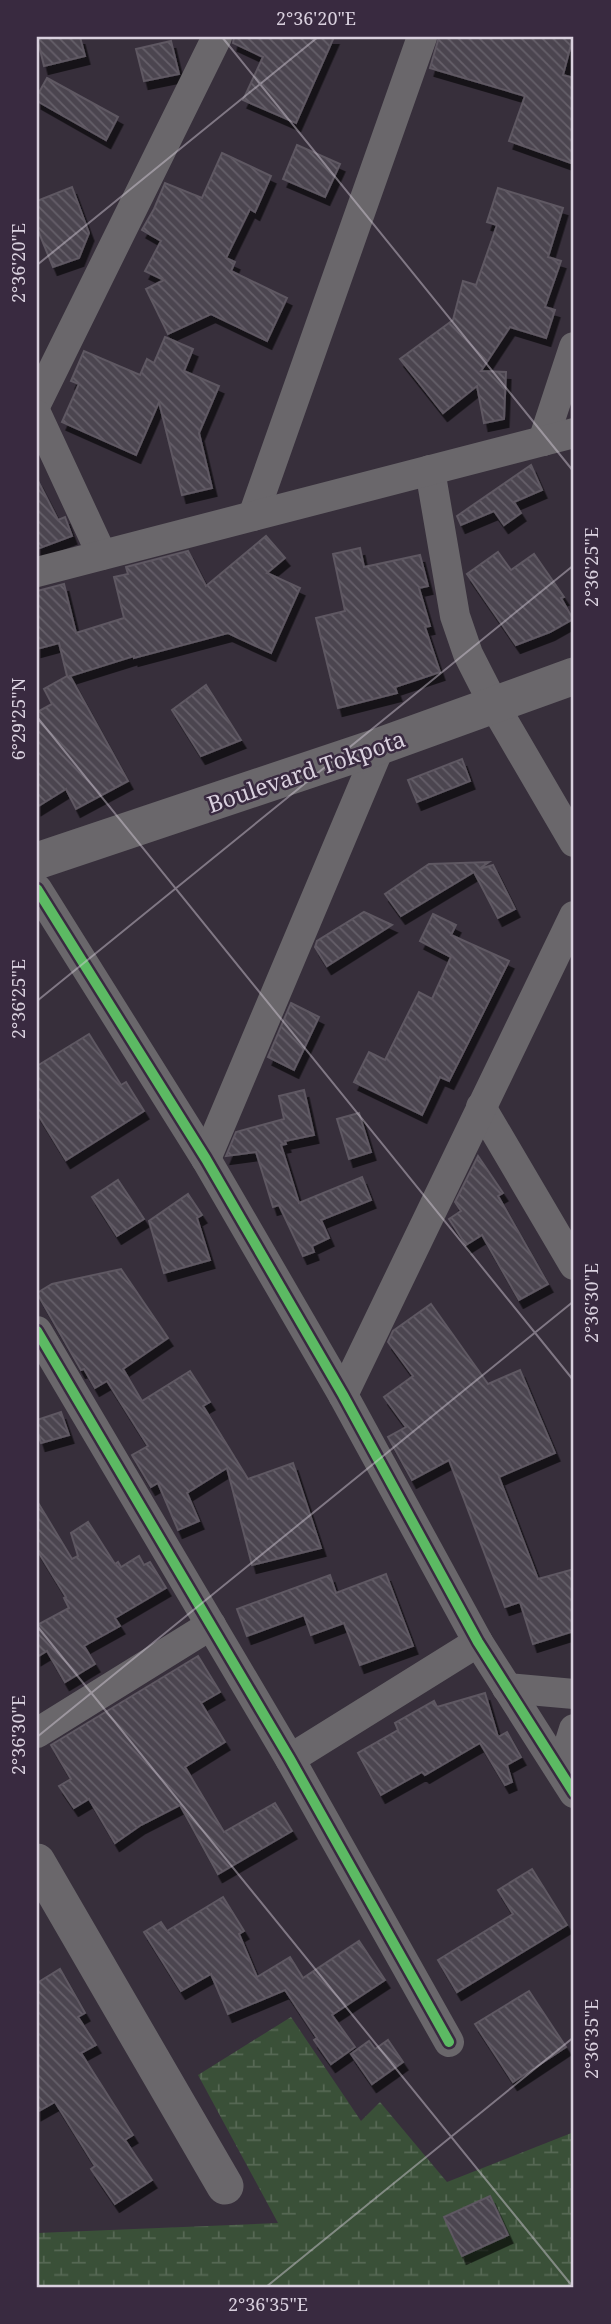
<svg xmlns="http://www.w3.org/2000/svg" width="611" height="2324" viewBox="0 0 611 2324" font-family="'Noto Serif',serif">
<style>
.wetland{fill:url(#wetland-marsh)}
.building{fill:url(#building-back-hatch);stroke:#5e5862;stroke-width:2;filter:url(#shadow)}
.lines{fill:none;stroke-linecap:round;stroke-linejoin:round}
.minor{stroke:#6a676b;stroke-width:30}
.tertiary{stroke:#6a676b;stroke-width:37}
.cycleway-casing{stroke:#392a40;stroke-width:15}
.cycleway{stroke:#5cba63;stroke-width:10}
.ticks{fill:none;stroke:#d9d0de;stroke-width:2;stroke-opacity:0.45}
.labels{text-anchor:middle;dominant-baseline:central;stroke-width:5;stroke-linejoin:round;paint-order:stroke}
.street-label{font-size:23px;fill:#d9d0de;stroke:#392a40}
.neatline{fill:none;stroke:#d9d0de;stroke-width:2.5}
.ticks-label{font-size:18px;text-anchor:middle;fill:#d9d0de}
</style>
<defs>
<pattern id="wetland-marsh" width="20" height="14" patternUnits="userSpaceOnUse" patternTransform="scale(1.75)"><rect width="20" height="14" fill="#3a5038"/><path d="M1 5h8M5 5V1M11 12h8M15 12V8" fill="none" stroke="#566854"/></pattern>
<pattern id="building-back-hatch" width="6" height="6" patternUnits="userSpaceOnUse" patternTransform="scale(1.75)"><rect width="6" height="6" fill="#4c4550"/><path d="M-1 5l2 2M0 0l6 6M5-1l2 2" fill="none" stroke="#655f69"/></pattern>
<filter id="shadow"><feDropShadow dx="4.5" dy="8" stdDeviation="0" flood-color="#0009"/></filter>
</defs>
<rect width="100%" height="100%" fill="#372f3b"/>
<path class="wetland" d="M291 2017 361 2121 380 2102 447 2182 574 2132V2287H37V2233L278 2223 198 2075Z"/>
<g class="building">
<path d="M37 37H80L85 56 44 66Z"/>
<path d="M234 37H334L296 123 243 100 263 57 233 43Z"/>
<path d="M439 37H573L563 75 574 78V164L509 141 525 96 430 68Z"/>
<path d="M171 41 179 74 144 81 136 49Z"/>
<path d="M47 78 118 117 106 140 37 101V96Z"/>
<path d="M297 145 340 164 325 197 283 179Z"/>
<path d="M222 153 271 176 255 212 250 209 226 258 235 262 231 271 287 298 267 341 211 314 168 334 146 289 164 280 145 271 161 241 142 230 154 209 165 183 202 198Z"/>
<path d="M72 187 89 233 79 258 53 267 37 228V201Z"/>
<path d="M498 188 563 208 548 257 561 261 545 307 555 310 546 338 510 327 481 371 506 372 504 419 484 423 477 386 443 413 400 359 453 320 463 281 476 285 497 225 487 222Z"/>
<path d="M165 337 193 349 184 371 219 386 199 433 212 488 182 495 159 402 136 455 62 422 79 384 71 381 84 351 140 375 147 359 154 363Z"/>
<path d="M531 465 542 490 514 502 521 513 504 525 494 511 461 525 457 516Z"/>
<path d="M37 479 58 520 65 517 72 536 37 549Z"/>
<path d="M266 536 285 558 267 573 300 588 271 653 228 633 134 658V656L70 676 128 781 76 809 66 789 37 807V712L52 704 44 689 67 676 59 643 37 649V591L64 584 76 633 124 618 114 577 128 574 126 567 188 551 206 586Z"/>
<path d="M360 548 364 567 420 555 428 586 419 588 430 626 425 627 440 672 395 687 397 693 338 708 316 618 345 611 333 554Z"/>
<path d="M498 552 511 570 534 554 564 597 561 598 573 619 550 632 516 645 467 574Z"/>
<path d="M206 685 241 740 201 756 172 710Z"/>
<path d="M462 759 470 781 417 802 408 780Z"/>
<path d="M489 862 479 869 493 865 515 909 498 918 474 872 401 916 385 894 429 864Z"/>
<path d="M364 912 392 925 327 966 315 947 317 941Z"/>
<path d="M433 914 456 925 451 935 509 961 449 1081 440 1077 422 1115 354 1082 369 1052 385 1060 419 992 432 999 451 957 420 941Z"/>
<path d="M291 1003 319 1017 294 1070 268 1057Z"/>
<path d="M89 1034 121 1085 126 1082 144 1111 66 1160 37 1113V1066Z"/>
<path d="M304 1090 314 1135 285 1141 286 1144 281 1145 299 1203 362 1177 371 1200 321 1220 329 1238 312 1246 314 1252 303 1256 279 1205 273 1207 256 1152 226 1156 236 1132 284 1119 279 1096Z"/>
<path d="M359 1113 371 1152 349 1159 337 1119Z"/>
<path d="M478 1156 503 1193 498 1196 548 1284 519 1300 482 1235 466 1245 449 1219 461 1211 455 1202Z"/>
<path d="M118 1180 144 1219 117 1236 92 1197Z"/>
<path d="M188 1194 202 1215 197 1218 210 1260 164 1273 149 1221Z"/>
<path d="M121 1269 168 1338 123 1369 142 1401 190 1371 210 1402 203 1406 248 1479 293 1463 321 1548 252 1565 227 1468 187 1493 199 1521 178 1530 158 1483 151 1487 132 1455 148 1446 107 1381 95 1388 84 1369 81 1370 37 1293 52 1284Z"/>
<path d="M431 1304 488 1384 520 1370 555 1453 499 1477 538 1579 574 1569V1631L533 1644 520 1602 505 1607 449 1460 412 1480 388 1437 406 1427 384 1397 413 1376 388 1342 393 1331Z"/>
<path d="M61 1412 69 1435 41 1443 37 1430V1420Z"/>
<path d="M37 1501 72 1559 78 1556 71 1533 88 1522 115 1564 118 1562 121 1567 139 1556 144 1565 150 1562 166 1588 115 1618 120 1626 84 1646 95 1664 65 1682 47 1651 37 1657V1625L69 1608 64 1598 66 1597 37 1550Z"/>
<path d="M386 1574 413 1646 360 1665 344 1623 311 1635 304 1615 247 1636 237 1609 330 1575 336 1593Z"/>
<path d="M198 1656 220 1692 201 1703 225 1742 185 1767 224 1832 275 1803 292 1831 218 1874 180 1805 141 1825 115 1843 89 1799 74 1808 59 1786 71 1779 51 1745Z"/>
<path d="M485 1693 498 1737 507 1732 521 1757 507 1765 512 1782 505 1785 480 1743 425 1775 422 1772 381 1795 358 1753 398 1730 395 1723 434 1701 437 1707Z"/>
<path d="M532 1869 567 1925 457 1992 438 1960 513 1914 498 1890Z"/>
<path d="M223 1897 244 1931 239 1934 257 1977 290 1957 303 1978 359 1941 385 1980 332 2015 355 2047 331 2064 314 2040 317 2038 285 1990 228 2014 211 1974 181 1991 144 1932 161 1922 167 1931Z"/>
<path d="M60 1969 85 2013 78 2017 96 2045 81 2053 133 2135 125 2140 152 2180 115 2204 91 2169 95 2166 55 2102 37 2112V1983Z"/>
<path d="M529 1991 566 2047 513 2082 475 2024Z"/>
<path d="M388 2040 403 2062 372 2084 351 2054 369 2041 375 2049Z"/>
<path d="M490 2196 508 2235 462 2256 444 2217Z"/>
</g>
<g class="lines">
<g class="minor">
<path d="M37 402 217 37"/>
<path d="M37 415 102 555"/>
<path d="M543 441 574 347"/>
<path d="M430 470 455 616 468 654 494 705 574 842"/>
<path d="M253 516 422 37"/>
<path d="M37 572 574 433"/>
<path d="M37 889 206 1159 343 1395 478 1642 574 1793"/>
<path d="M481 1107 574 1265"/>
<path d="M206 1159 380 746"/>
<path d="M37 1331 290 1759 449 2042"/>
<path d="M343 1395 574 916"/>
<path d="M507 1688 574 1694"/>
<path d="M37 1733 211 1625"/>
<path d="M290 1759 478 1642"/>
<path d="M564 1776 569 1745 574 1729"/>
</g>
<g class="tertiary">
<path d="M37 861 380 746 574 676"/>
<path d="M37 1862 225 2186"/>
</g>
<defs>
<g id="cycleway">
<path d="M37 889 206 1159 343 1395 478 1642 574 1793"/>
<path d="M37 1331 290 1759 449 2042"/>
</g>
</defs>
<use href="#cycleway" class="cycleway-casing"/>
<use href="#cycleway" class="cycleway"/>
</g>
<path class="ticks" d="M222 37 574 472M37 265 318 37M37 717 574 1381M37 1001 574 565M37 1626 573 2287M37 1737 574 1301M266 2287 574 2037"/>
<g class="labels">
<g class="street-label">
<text transform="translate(306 771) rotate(-19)">Boulevard Tokpota</text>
</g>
</g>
<rect width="611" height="2324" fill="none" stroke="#392a40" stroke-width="77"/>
<rect x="38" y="38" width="534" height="2248" class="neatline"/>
<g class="ticks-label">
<text x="316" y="25">2°36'20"E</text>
<text transform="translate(19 263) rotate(-90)" y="6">2°36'20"E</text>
<text transform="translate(592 567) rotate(-90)" y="6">2°36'25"E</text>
<text transform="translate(19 719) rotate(-90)" y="6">6°29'25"N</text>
<text transform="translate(19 999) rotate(-90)" y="6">2°36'25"E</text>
<text transform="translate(592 1303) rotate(-90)" y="6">2°36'30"E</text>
<text transform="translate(19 1735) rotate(-90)" y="6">2°36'30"E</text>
<text transform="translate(592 2039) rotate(-90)" y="6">2°36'35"E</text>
<text x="268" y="2311">2°36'35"E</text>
</g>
</svg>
